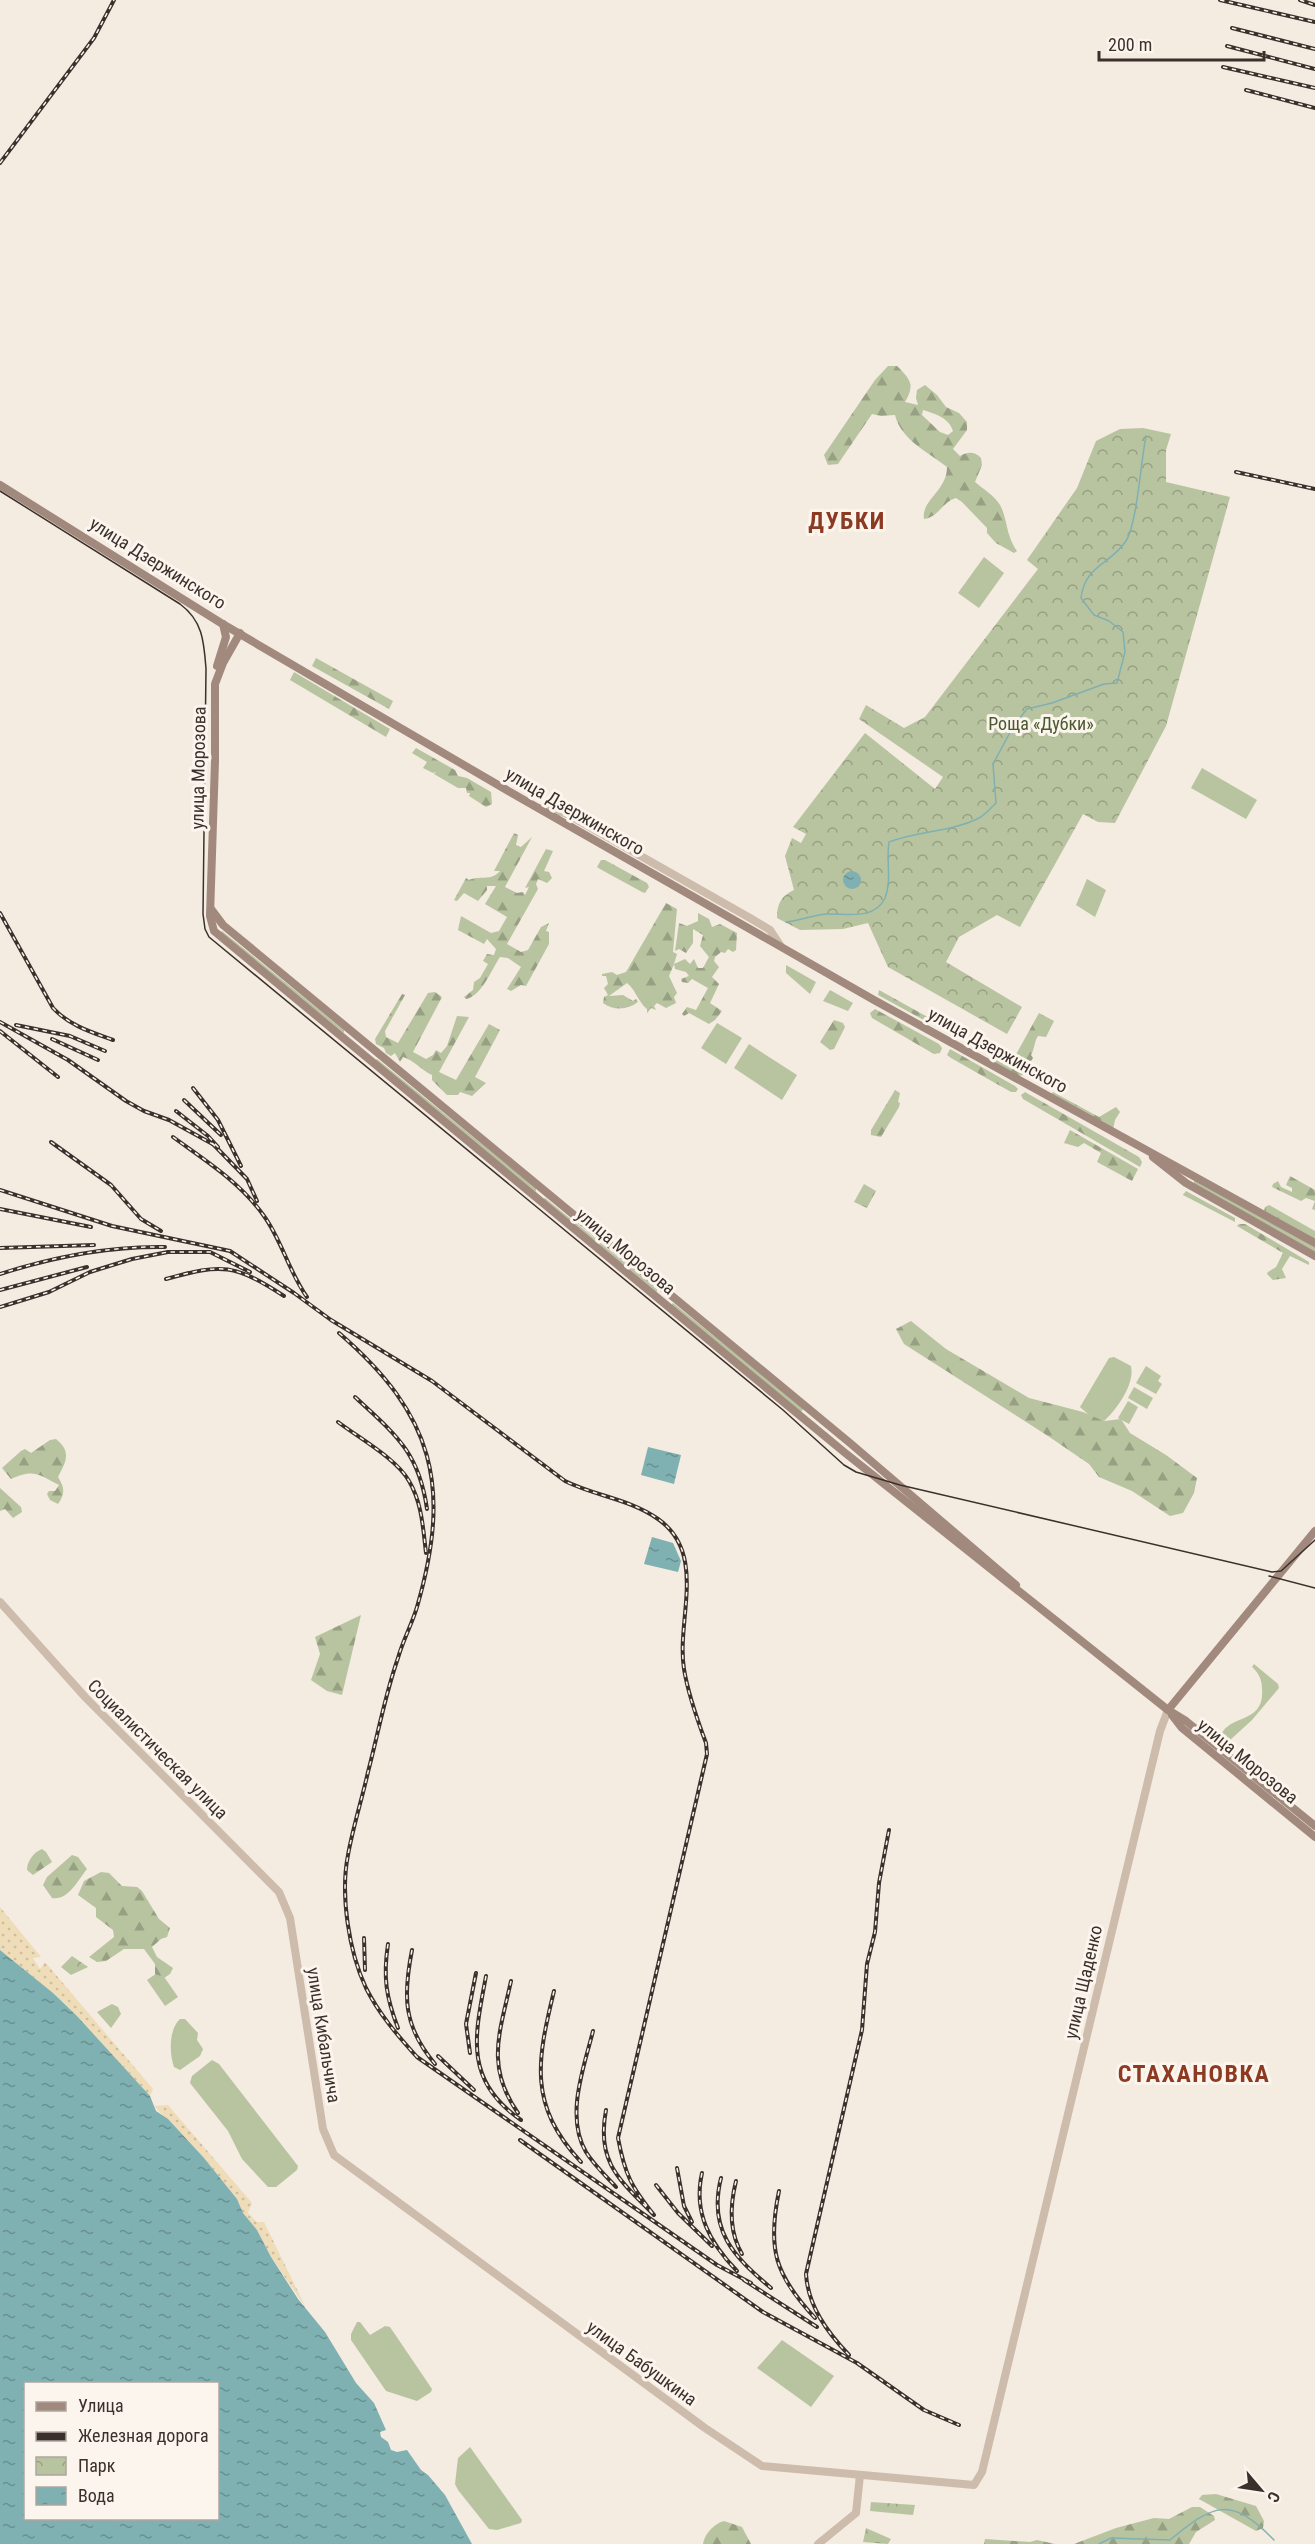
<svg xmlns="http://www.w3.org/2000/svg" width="1315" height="2544" viewBox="0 0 1315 2544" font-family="'Roboto Condensed',sans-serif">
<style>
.grass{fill:#b8c4a0}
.forest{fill:url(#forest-firs);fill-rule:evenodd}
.sand{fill:url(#sand-dots)}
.park{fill:url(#park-crowns)}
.water{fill:url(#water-ripples);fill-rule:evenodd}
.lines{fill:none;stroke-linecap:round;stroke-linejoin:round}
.stream{stroke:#7fb0b2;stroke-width:1.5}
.tertiary{stroke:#cdbbac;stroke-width:8}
.secondary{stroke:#a18a7d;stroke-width:8}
.tram{stroke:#3b302b;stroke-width:1.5}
.rail-casing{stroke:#3b302b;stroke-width:4}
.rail{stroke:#fbf5ee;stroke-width:1.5;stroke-dasharray:4.5;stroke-linecap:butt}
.labels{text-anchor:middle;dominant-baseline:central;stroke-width:6;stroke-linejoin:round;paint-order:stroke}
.street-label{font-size:18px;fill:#3b302b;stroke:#fbf5ee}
.park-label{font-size:18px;fill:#4a5a2e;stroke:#fbf5ee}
.district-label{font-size:24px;font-weight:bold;letter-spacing:1.5px;fill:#8c3b22;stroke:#fbf5ee}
</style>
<defs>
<pattern id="forest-firs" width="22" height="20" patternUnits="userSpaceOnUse" patternTransform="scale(1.5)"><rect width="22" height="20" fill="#b8c4a0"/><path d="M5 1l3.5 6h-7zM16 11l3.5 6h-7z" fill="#97a083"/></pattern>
<pattern id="sand-dots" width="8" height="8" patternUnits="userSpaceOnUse" patternTransform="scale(1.5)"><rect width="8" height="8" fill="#efdcb8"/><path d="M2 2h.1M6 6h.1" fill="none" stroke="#cebd9e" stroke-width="1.8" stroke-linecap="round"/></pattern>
<pattern id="park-crowns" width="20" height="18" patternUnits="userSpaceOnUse" patternTransform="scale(1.5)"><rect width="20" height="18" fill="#b8c4a0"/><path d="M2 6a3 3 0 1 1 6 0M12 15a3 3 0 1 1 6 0" fill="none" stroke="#97a083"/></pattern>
<pattern id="water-ripples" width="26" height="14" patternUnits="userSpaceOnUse" patternTransform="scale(1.5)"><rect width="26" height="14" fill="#7fb0b2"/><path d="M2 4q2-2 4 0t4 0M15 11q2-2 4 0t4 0" fill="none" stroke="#699091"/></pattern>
</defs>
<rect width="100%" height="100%" fill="#f4ebe1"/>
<g class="grass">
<path d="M984 557 1004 573 979 608 958 593Z"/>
<path d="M1202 768 1257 800 1246 819 1191 788Z"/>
<path d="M1087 879 1106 890 1095 917 1076 905Z"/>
<path d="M222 931 344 1030V1033L220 933Z"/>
<path d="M786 965 816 982 810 994 786 973Z"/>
<path d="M830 990 853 1003 848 1011 823 1001Z"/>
<path d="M717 1023 742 1038 726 1064 701 1048Z"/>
<path d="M749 1044 797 1075 782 1100 734 1068Z"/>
<path d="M377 1059 536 1188V1192L375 1061Z"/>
<path d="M1196 1180 1315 1247V1252L1194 1184V1181Z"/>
<path d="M545 1198 657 1289V1292L544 1199Z"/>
<path d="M673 1303 804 1408 801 1412 670 1306Z"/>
<path d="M1114 1357 1131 1366C1135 1384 1117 1409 1104 1421L1089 1415 1080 1407 1109 1358Z"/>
<path d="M1146 1366 1161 1376 1158 1381 1162 1384 1156 1394 1136 1383Z"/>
<path d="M1134 1387 1153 1398 1147 1409 1128 1398Z"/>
<path d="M1128 1401 1138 1407 1129 1424 1118 1418Z"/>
<path d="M1254 1664 1278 1684 1279 1688 1252 1720 1228 1742 1221 1735C1230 1714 1265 1724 1262 1689 1262 1680 1259 1673 1252 1667Z"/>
<path d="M160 1971 178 1997 165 2006 147 1980Z"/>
<path d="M112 2004 118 2007 121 2014 111 2028 97 2012Z"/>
<path d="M180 2019H185L198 2033 197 2040 203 2049 200 2056 180 2070 174 2067C169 2053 169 2029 180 2019Z"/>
<path d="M212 2060 219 2064 298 2166 297 2170 276 2187H268L242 2159 228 2131 190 2083 192 2076Z"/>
<path d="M357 2322H360L370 2335 385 2326 390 2327 432 2389 431 2392 417 2401 386 2391 351 2340V2334Z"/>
<path d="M782 2340 834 2376 811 2407 757 2368Z"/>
<path d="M470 2447 522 2520 521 2523 497 2530 489 2529 458 2490 455 2484 458 2458Z"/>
</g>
<g class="forest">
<path d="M888 366H897C911 380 915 385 905 402L918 405 916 398 917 390 925 385 937 395 946 407 959 413 967 422V430L953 449 960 456C968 452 974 451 981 458L982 465 975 482C983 489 994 495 1000 505 1008 520 1005 533 1017 551L1014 553 996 543 987 533V528L962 502 956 498C942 502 939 517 924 519 921 500 947 491 947 467 928 452 901 440 895 415L881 416 872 414 838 464 828 465 824 455 875 380ZM923 410C936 414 949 418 953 431L948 435 940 432 922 415Z"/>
<path d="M316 658 393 701 389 709 312 666Z"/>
<path d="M294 672 390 729 386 737 290 680Z"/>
<path d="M416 748 455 770 458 776 467 778 491 792 492 804 486 807 469 796 470 793H467L466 788H458L434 774 436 772 433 773 423 768 427 762 412 753Z"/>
<path d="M514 833 518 835 516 845 521 847 532 837 505 887 517 893 523 892 525 895 529 887 525 888 546 849 553 851 544 871 549 872 552 878 547 883 538 879 536 884 538 889 507 944 521 952 528 950 541 927 549 923 546 931 549 932V944L526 986 521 985 511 991 507 989 521 967 508 958 500 957C491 970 482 996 466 999L464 997 473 990 474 982 480 978 488 964 483 961 487 954 494 955 496 949 487 939 484 944 458 930 461 916 491 933 499 931 507 917 485 904 496 886H487V890L478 901 464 893 457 901 454 900 466 878 469 880C479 875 491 882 500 871H494Z"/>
<path d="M601 860H605L647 883 649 887 645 893 642 892 600 869 597 867Z"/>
<path d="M666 903 677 909 673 952 677 954 674 964 685 959 690 964 694 959 698 968H703L709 957 700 946 703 935 693 929V943L686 953 679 949 675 951 679 923 687 926 698 921V913L709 919 712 927 720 924 737 933 736 950 733 952 728 949 725 953 721 952 715 957 714 961 719 967 712 977 719 984 710 1003 722 1011 715 1020 709 1024 689 1013 684 1016 682 1014 687 1007 696 1010 708 988 692 979 688 983 682 982 681 979 689 976 686 972 675 969 674 964 669 976 677 993 674 997 676 1003 666 1008 657 1003 654 1006 656 1010 651 1008 647 1013V1009C638 1002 637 991 627 983L609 996 623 995 633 1001 636 999 638 1002C628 1010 614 1011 603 1003L604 997 608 995 604 988 608 984 606 976H602V974L612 972 617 975 626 972Z"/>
<path d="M879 990 933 1020 931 1024 878 995Z"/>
<path d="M435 992 442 997 413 1052 426 1059 433 1055 436 1050 441 1053 447 1046 457 1016 469 1017 439 1072 456 1080 489 1024 500 1030 475 1077 486 1083 472 1096 460 1092 458 1095H447L432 1080V1075C421 1070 414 1060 403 1057L400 1062 395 1053 391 1056 386 1053 384 1048 376 1044 375 1039 402 994 405 995 385 1031 386 1037 398 1043 428 993Z"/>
<path d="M875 1009 939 1044 942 1048 940 1053 934 1054 872 1018 870 1013Z"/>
<path d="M1039 1013 1054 1021 1046 1037 1038 1036C1034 1042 1035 1048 1031 1055L1033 1058 1023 1075 1019 1076 996 1064 994 1060 1014 1058Z"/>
<path d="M834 1020 843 1023 845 1027 834 1049 830 1050 820 1042Z"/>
<path d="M950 1049 1015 1086 1018 1089 1016 1092H1011L951 1058 947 1055Z"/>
<path d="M895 1090 900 1093 898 1102 900 1103 899 1107 881 1137 871 1135V1130Z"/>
<path d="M1025 1092 1139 1157 1142 1162 1140 1167 1023 1099 1021 1095Z"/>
<path d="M1053 1092 1099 1117 1116 1107 1120 1112 1115 1120 1113 1129 1051 1094Z"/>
<path d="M1070 1130 1138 1169 1132 1181 1097 1162 1101 1153 1084 1143 1078 1147 1064 1143Z"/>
<path d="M1290 1176 1315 1190V1210L1312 1209 1315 1201 1306 1198 1301 1201 1272 1187 1273 1184 1278 1181 1281 1187 1292 1192V1188L1286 1185Z"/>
<path d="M1186 1191 1235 1218V1222L1183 1195Z"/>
<path d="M1269 1205 1315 1231V1240L1264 1211 1265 1207Z"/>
<path d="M1239 1224H1245L1309 1262V1265L1290 1256 1282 1269 1286 1278 1273 1280 1267 1274 1268 1272 1276 1267 1283 1253 1237 1226Z"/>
<path d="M911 1321 946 1349 1029 1398 1083 1412 1104 1421 1121 1419 1130 1433 1166 1455 1197 1478 1194 1493 1183 1513 1170 1516 1132 1491 1099 1477 1089 1464 1048 1436 904 1344 896 1329Z"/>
<path d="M56 1439C72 1452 66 1462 58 1477 65 1488 65 1494 58 1504L50 1500 47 1494 49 1491H55L59 1485C37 1474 34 1469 11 1479L2 1468 21 1451 25 1449 31 1453 50 1440Z"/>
<path d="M0 1488 21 1507 22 1512 13 1518 5 1509 0 1511Z"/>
<path d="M361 1615 342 1695 327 1691 311 1680 320 1654 315 1637Z"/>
<path d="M42 1849 46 1852 52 1862 33 1875 27 1870C27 1861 34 1852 42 1849Z"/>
<path d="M72 1855 78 1857 87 1869C78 1880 68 1901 52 1898L43 1885 47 1877Z"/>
<path d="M101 1872 109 1873 122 1886 137 1887 142 1891 159 1919 170 1928 167 1937 161 1939 152 1947 157 1957 173 1968 170 1974 164 1978 155 1974V1964L144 1949H124L106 1961 97 1962 89 1957 114 1937 113 1930 96 1917V1908L78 1895 84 1881Z"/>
<path d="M1216 2494 1256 2506 1264 2521 1263 2528 1256 2531 1199 2499 1202 2495Z"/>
<path d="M1192 2507H1200L1214 2516 1215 2520 1196 2532 1189 2544H1074L1116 2528 1154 2518 1169 2519Z"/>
<path d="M724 2521 742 2527 751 2544H703C705 2533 714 2524 724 2521Z"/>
<path d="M985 2539 1030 2542 1037 2540 1055 2544H984Z"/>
</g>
<g class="sand">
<path d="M0 1907 41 1957 33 1958 40 1969 45 1962 153 2089 150 2096 77 2016 53 1993 0 1950Z"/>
<path d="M168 2105 252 2203 248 2213 257 2222H264L306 2308 271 2257 257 2230 243 2213 232 2193 204 2158 154 2106Z"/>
</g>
<g class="park">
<path d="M1143 428 1171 434 1166 450V482L1230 497 1166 726 1115 823 1098 822 1083 814 1020 927 997 915 959 937 946 962 1022 1007 1007 1034 888 967 868 923 843 929 800 930 777 918C777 904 781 896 794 890L785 856 792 838 801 843 806 834 793 827 865 733 935 789 943 777 859 719 866 705 904 728 925 717 1038 569 1027 560 1077 488 1096 441 1120 429Z"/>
<path d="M864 1184 876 1191 867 1208 854 1202Z"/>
<path d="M72 1956 88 1967 71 1975 61 1967Z"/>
<path d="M871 2502 915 2505 913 2515 870 2511Z"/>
<path d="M866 2528 891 2539 888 2544 863 2542Z"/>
</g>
<g class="water">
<circle cx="852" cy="880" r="9"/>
<path d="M648 1447 681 1455 674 1484 641 1475Z"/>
<path d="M652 1537 673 1543 681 1561 678 1572 644 1564Z"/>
<path d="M0 1950 53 1993 77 2016 150 2096 156 2111 168 2119 204 2158 237 2199 243 2213 257 2230 271 2257 298 2299 325 2332 356 2383 374 2403 386 2430 380 2432 381 2437 388 2442 391 2450 397 2452 407 2450 421 2470 428 2475 445 2495 472 2544H0ZM26 2384H218V2518H26Z"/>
</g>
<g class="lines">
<g class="stream">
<path d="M786 922C799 921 813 915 826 914 846 913 874 921 885 898 892 881 886 860 889 842 917 831 951 832 979 818 985 815 991 808 996 803L993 764 1014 725 1027 709 1052 703 1104 684 1117 683 1125 652 1123 632 1109 621 1094 615 1081 598C1085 565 1110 565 1126 541 1137 524 1141 460 1146 436"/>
<path d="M1099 2544 1111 2538 1170 2540C1214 2504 1230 2495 1274 2540"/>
</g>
<g class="tertiary">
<path d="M539 808 565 813 750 918 770 930 780 945"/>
<path d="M0 1602 86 1698 279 1892 290 1918 323 2129 334 2155 705 2428 762 2466 974 2485 982 2472 1160 1731 1168 1710"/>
<path d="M818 2544 856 2513 860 2475"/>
</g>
<g class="secondary">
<path d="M0 485 221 623 510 792 874 1000 1315 1243"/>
<path d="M240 633 223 663 215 684V761L210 916 214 931 844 1452 1168 1710 1186 1721 1315 1826"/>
<path d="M217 666 226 637 223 624"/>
<path d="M211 909 223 925 850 1443 1016 1585"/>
<path d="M1153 1157 1186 1183 1315 1256"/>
<path d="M1168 1710 1315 1531"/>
<path d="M1172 1715 1182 1728 1315 1837"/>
</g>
<g class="tram">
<path d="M0 491 180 604C203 621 204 642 206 669L203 914 205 929 209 937 783 1410 844 1465 856 1472 900 1485 1272 1572 1281 1571 1315 1540"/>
<path d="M1269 1576 1315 1588"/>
</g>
<defs>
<g id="rail">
<path d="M1220 0 1315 22"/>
<path d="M1300 0 1315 5"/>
<path d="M1232 28 1315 49"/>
<path d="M1227 46 1315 69"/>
<path d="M1223 67 1315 88"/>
<path d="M1246 90 1315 108"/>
<path d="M0 163 94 38 114 0"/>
<path d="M1236 472 1315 489"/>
<path d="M0 913 53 1008C70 1026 91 1032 113 1040"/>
<path d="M0 1022 68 1060 126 1101 144 1111 169 1120 218 1147 208 1136 176 1111"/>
<path d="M16 1025 70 1036 105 1051"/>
<path d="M0 1031 58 1077"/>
<path d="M52 1039 98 1060"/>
<path d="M193 1088 218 1120 241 1166"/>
<path d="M184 1100 221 1135"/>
<path d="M173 1137C206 1161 240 1182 264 1216 282 1241 289 1272 307 1297"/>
<path d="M51 1142 111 1185 141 1219 161 1231"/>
<path d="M212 1143 247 1179 257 1201"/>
<path d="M0 1190 112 1226 230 1251 294 1293 331 1320 432 1381 565 1481C595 1496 630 1499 658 1519 708 1554 676 1620 684 1669 688 1694 697 1719 706 1743L707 1754 618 2138C625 2175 631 2186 654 2215 620 2180 596 2163 606 2110"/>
<path d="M0 1209 91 1227"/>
<path d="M0 1248 94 1245"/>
<path d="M0 1274C53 1257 108 1246 165 1247"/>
<path d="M166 1279C223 1263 234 1264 284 1296"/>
<path d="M0 1290 87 1267"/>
<path d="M0 1307 49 1292 90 1272 132 1259 168 1252H210L250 1272"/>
<path d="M339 1333C434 1415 452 1486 417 1607 412 1624 403 1640 398 1658 385 1695 378 1734 368 1772 362 1799 353 1827 348 1855 340 1895 349 1952 366 1988 379 2014 398 2036 417 2057L717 2265 751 2283"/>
<path d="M355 1397C395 1434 419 1452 427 1509"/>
<path d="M338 1422C359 1438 397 1459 409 1481 422 1503 423 1528 426 1553"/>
<path d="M364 1938 365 1970"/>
<path d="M388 1944C383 1977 386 1997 398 2028"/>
<path d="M412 1950C403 1996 403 2026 435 2064"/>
<path d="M486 1976C475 2035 463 2080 521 2120"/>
<path d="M511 1981C500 2032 485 2066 518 2113"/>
<path d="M554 1991C537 2061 528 2105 581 2162"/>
<path d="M593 2031C584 2067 565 2116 586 2152 594 2165 606 2176 616 2187"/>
<path d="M470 2053 466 2024 476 1973"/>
<path d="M438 2056 474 2090"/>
<path d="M520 2140 763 2312 857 2363 924 2410 959 2425"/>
<path d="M677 2168 684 2206 692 2222"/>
<path d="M702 2173C693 2213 710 2243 737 2271"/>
<path d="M721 2178C708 2230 733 2256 771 2288"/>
<path d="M736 2181C730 2205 729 2232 742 2254"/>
<path d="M656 2185 678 2213 712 2246"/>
<path d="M779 2191C767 2249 775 2275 815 2318"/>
<path d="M744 2280 817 2327"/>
<path d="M849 2355C827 2332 808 2306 806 2274L862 2030 867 1964 875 1932 879 1883 889 1830"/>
</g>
</defs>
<use href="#rail" class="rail-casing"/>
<use href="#rail" class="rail"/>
</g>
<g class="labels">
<g class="street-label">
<text transform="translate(158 563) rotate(32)">улица Дзержинского</text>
<text transform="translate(198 768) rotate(-89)">улица Морозова</text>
<text transform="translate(575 811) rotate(30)">улица Дзержинского</text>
<text transform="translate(998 1050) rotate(29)">улица Дзержинского</text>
<text transform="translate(626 1251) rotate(40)">улица Морозова</text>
<text transform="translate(158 1749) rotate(45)">Социалистическая улица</text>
<text transform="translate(1248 1761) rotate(39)">улица Морозова</text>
<text transform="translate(1083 1982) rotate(-77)">улица Щаденко</text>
<text transform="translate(324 2035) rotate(81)">улица Кибальчича</text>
<text transform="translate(642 2363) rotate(36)">улица Бабушкина</text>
</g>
<g class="park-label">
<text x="1041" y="723">Роща «Дубки»</text>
</g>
<g class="district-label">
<text x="847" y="521">ДУБКИ</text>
<text x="1194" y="2074">СТАХАНОВКА</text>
</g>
</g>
<rect x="24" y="2382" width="195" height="138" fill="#fbf5ee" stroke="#aea6a0" stroke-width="1.5"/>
<rect x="36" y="2402" width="30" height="9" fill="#a18a7d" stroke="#aea6a0" stroke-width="1.5"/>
<text x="78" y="2412" font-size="18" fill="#3b302b">Улица</text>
<rect x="36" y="2432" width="30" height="9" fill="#3b302b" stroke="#aea6a0" stroke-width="1.5"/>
<text x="78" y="2442" font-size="18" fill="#3b302b">Железная дорога</text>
<rect x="36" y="2457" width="30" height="18" fill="url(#park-crowns)" stroke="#aea6a0" stroke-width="1.5"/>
<text x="78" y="2472" font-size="18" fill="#3b302b">Парк</text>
<rect x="36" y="2487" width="30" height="18" fill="url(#water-ripples)" stroke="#aea6a0" stroke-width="1.5"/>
<text x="78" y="2502" font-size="18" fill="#3b302b">Вода</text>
<g transform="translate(1261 2490) rotate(119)" stroke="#fbf5ee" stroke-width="4.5" paint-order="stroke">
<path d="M0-4.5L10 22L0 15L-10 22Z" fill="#3b302b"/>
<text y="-9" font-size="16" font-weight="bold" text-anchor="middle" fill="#3b302b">С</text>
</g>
<path d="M1099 51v9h165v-9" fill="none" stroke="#3b302b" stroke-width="3"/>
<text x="1108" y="51" font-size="18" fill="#3b302b" stroke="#fbf5ee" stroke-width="4.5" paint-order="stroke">200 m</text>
</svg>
